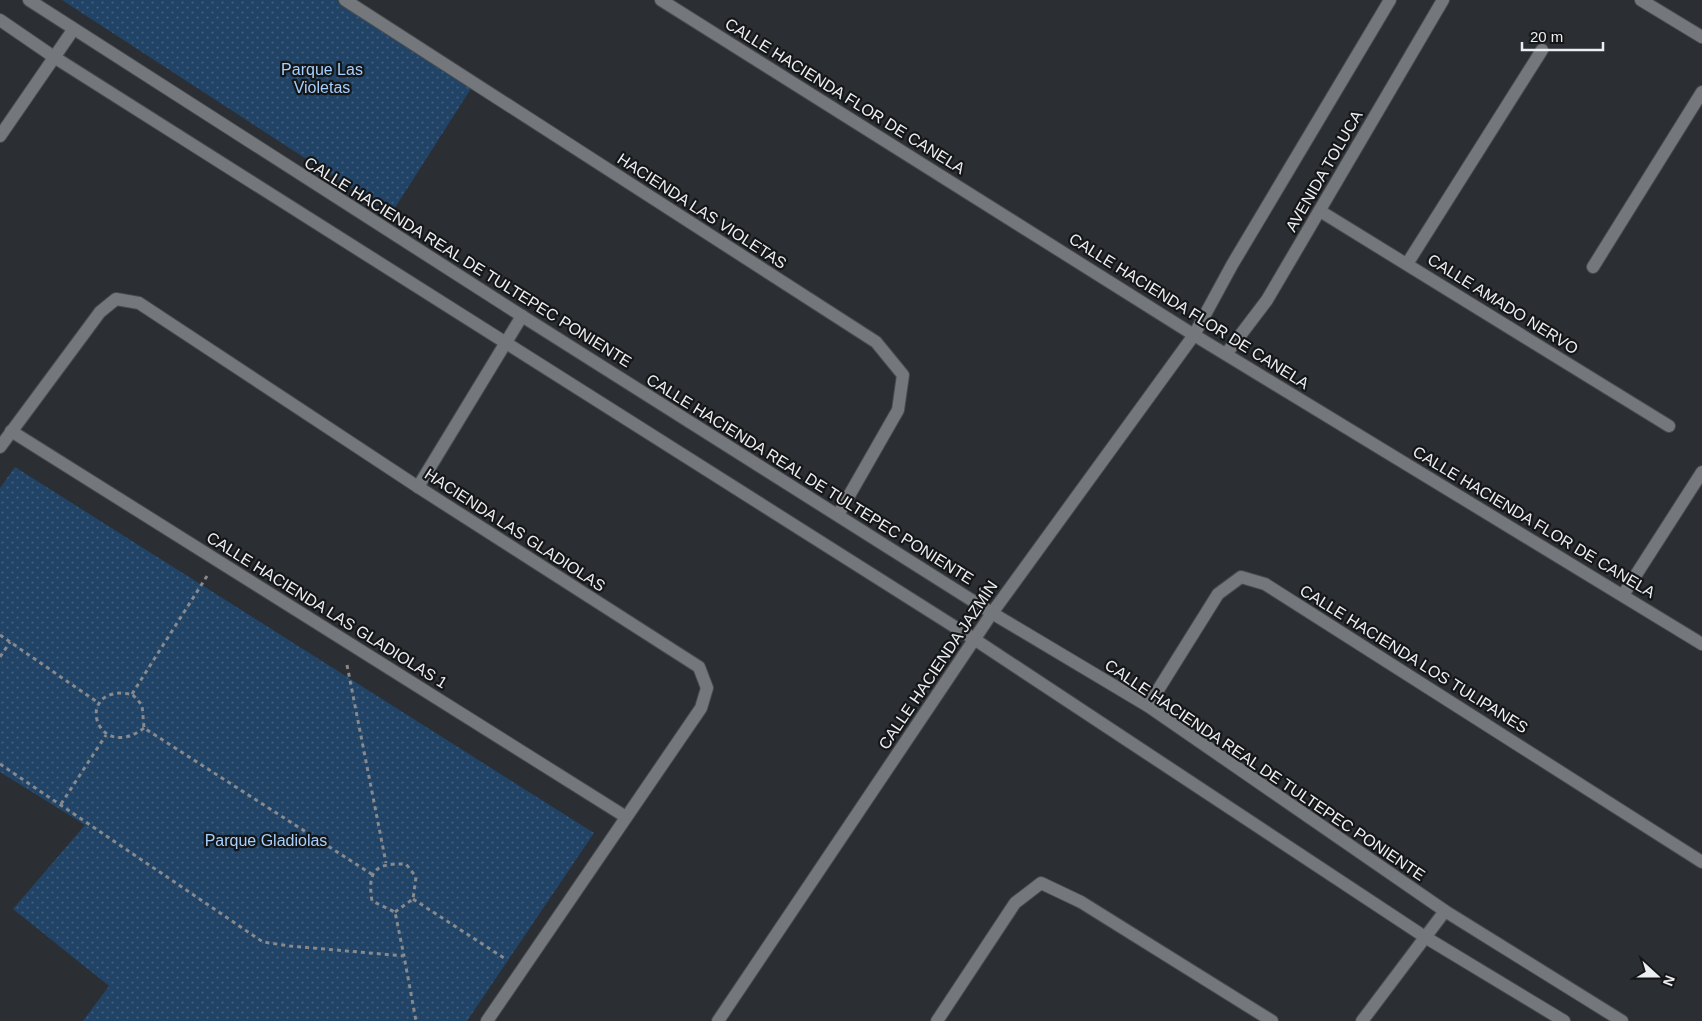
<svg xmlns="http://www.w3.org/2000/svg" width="1702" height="1021" viewBox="0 0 1702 1021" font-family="Helvetica,sans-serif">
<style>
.park{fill:url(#park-dots)}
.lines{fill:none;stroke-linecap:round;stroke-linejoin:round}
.minor-casing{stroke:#484b4e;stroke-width:14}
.path{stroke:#87898d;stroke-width:3;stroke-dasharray:4 4;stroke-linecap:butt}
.minor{stroke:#74787c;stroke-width:12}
.labels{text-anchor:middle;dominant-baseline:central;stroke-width:4.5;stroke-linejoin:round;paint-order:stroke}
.park-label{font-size:16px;fill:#a6d0ff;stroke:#151618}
.street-label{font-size:16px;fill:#eceef1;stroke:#151618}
</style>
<defs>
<pattern id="park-dots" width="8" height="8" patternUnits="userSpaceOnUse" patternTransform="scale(1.25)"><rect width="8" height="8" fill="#214366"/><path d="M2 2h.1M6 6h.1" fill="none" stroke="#415e7c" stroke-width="1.8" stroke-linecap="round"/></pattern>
</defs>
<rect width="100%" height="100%" fill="#2b2e32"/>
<g class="park">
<path d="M62 0H341L472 87 391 214Z"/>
<path d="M15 467 594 833 467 1021H83L109 986 13 909 85 825 0 772V488Z"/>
</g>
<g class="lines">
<defs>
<g id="minor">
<path d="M29 0 522 316 992 613 1148 706 1445 911 1622 1021"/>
<path d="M345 0 876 342 903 375 898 410 838 515"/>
<path d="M661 0 1194 335 1702 644"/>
<path d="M1641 0 1702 37"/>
<path d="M0 20 54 57 974 639 1425 937 1564 1021"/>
<path d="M0 136 73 30"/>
<path d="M1320 211 1669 426"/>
<path d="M1407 264 1542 50"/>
<path d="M1593 267 1702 92"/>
<path d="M1226 354 1267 300 1443 0"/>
<path d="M11 431 626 817"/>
<path d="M0 447 100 312 116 299 139 303 418 487 699 667 707 688 701 708 487 1021"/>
<path d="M418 487 522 316"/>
<path d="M1623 595 1702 472"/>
<path d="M1148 706 1218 594 1241 577 1265 584 1702 862"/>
<path d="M718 1021 992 613 1194 335 1232 265 1390 0"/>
<path d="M937 1021 1015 903 1041 883 1081 902 1272 1021"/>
<path d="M1362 1021 1445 911"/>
</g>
</defs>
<use href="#minor" class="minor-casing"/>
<g class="path">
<path d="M0 635 100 704"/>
<path d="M0 657 10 642"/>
<path d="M347 665 386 863"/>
<path d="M132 694 207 576"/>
<path d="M144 728C102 760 78 702 113 694 119 692 126 694 132 694L142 705 144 728 373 875"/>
<path d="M0 764 263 942 290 946 404 956 416 1021"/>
<path d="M61 804 106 735"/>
<path d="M413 899 507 960"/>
<path d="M395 912 413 899 416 877 406 864C376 863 367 870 372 901L395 912 404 956"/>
</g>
<use href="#minor" class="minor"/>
</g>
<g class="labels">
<g class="park-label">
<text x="322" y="69">Parque Las<tspan x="322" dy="18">Violetas</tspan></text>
<text x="266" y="840">Parque Gladiolas</text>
</g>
<g class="street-label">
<text transform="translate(845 96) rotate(32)">CALLE HACIENDA FLOR DE CANELA</text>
<text transform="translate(1324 171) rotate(-60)">AVENIDA TOLUCA</text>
<text transform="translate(702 211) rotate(33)">HACIENDA LAS VIOLETAS</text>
<text transform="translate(468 262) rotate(32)">CALLE HACIENDA REAL DE TULTEPEC PONIENTE</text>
<text transform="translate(1503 304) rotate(32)">CALLE AMADO NERVO</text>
<text transform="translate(1189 311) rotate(32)">CALLE HACIENDA FLOR DE CANELA</text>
<text transform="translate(810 479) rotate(32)">CALLE HACIENDA REAL DE TULTEPEC PONIENTE</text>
<text transform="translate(1534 522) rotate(31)">CALLE HACIENDA FLOR DE CANELA</text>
<text transform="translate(515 530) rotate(33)">HACIENDA LAS GLADIOLAS</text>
<text transform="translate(327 610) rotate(32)">CALLE HACIENDA LAS GLADIOLAS 1</text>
<text transform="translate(1414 659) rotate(32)">CALLE HACIENDA LOS TULIPANES</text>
<text transform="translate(938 665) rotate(-56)">CALLE HACIENDA JAZMÍN</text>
<text transform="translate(1265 770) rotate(34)">CALLE HACIENDA REAL DE TULTEPEC PONIENTE</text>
</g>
</g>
<g transform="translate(1657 976) rotate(111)" stroke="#151618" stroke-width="4" paint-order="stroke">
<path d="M0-4L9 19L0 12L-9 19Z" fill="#eceef1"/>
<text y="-8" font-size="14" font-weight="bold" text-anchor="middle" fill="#eceef1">N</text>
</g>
<path d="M1522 42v8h81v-8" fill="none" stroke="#eceef1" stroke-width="2.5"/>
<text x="1530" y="42" font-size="15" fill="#eceef1" stroke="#151618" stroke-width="4" paint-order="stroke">20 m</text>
</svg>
